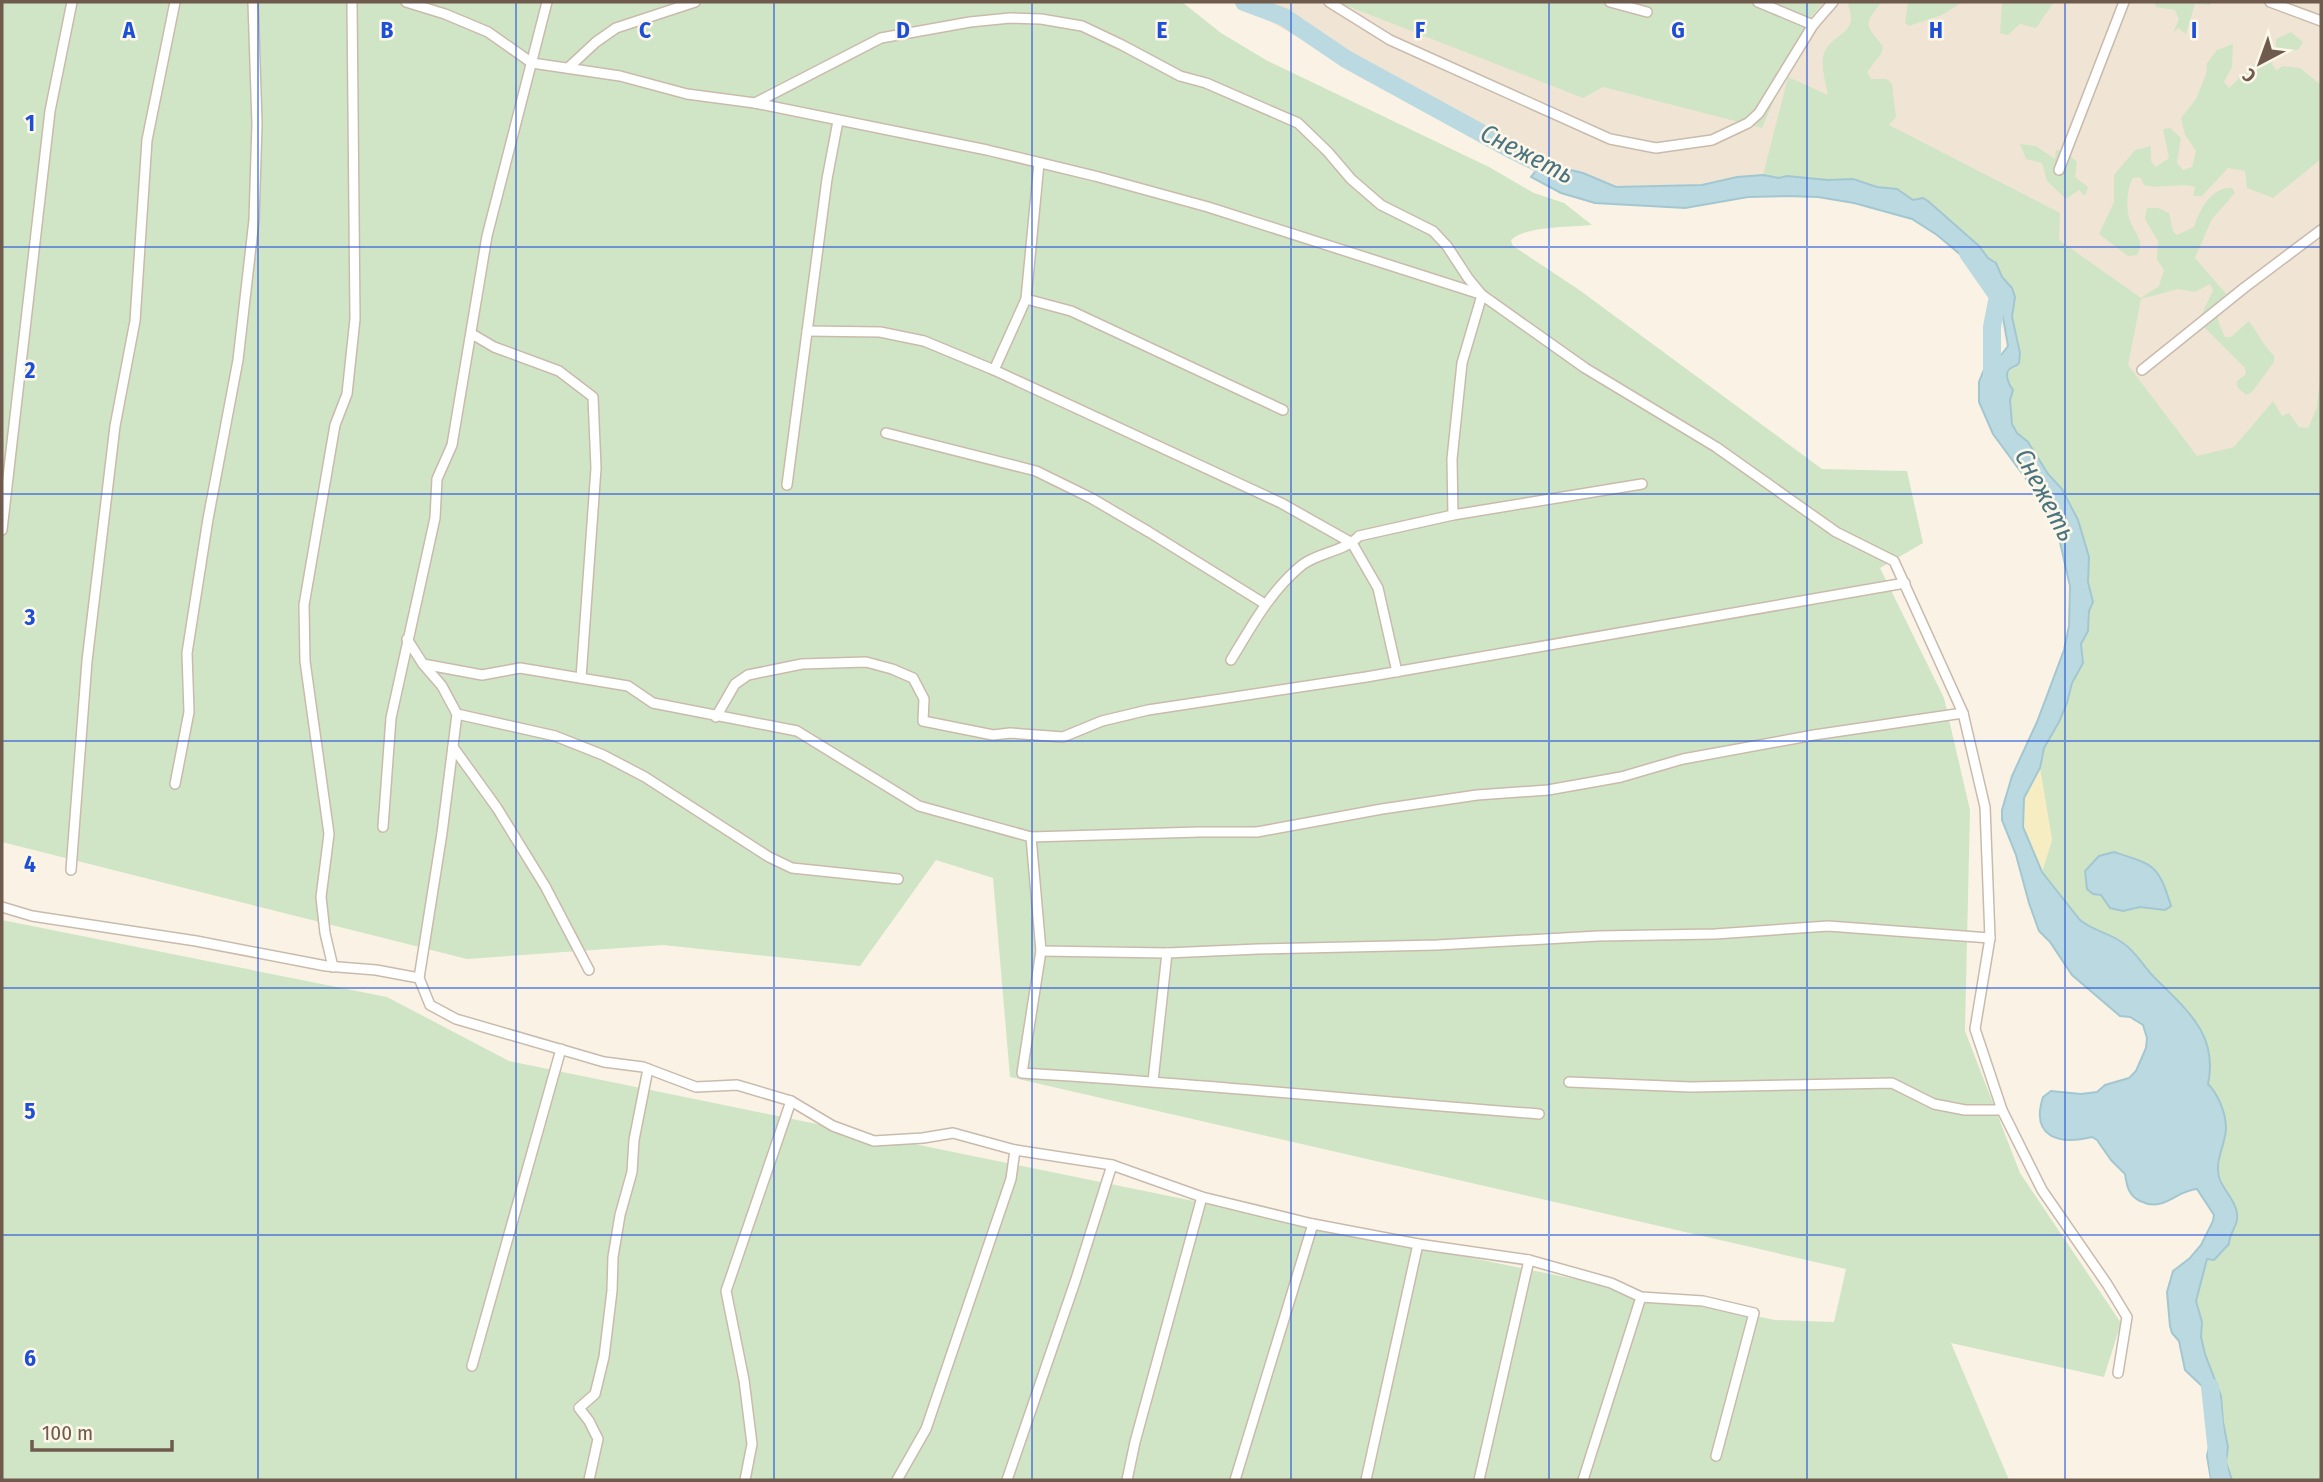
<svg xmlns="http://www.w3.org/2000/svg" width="2323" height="1482" viewBox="0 0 2323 1482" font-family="'Fira Sans Condensed',sans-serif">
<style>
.residential{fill:#f0e5d4}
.green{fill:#d0e5c5;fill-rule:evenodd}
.sand{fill:#f6edc3}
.water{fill:#bbd9e1;stroke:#a3c7d1;stroke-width:2}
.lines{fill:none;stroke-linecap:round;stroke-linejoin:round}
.river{stroke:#bbd9e1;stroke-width:18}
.street-casing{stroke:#c9bbac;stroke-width:12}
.street{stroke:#fff;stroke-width:9}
.grid{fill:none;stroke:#1d4ed8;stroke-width:2;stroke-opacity:0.55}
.labels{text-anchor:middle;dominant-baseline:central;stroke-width:5;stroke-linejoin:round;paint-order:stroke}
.water-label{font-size:26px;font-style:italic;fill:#497480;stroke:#fdf7ea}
.grid-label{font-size:23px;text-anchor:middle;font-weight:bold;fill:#1d4ed8;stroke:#fdf7ea;stroke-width:5;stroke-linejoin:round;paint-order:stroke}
</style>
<rect width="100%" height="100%" fill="#faf3e5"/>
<path class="residential" d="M1235 2H2321V1480H2225L2213 1100 2032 865 2018 795 2077 661 2081 550 2014 352 2004 291 1962 236 1890 194H1612L1522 161Z"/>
<g class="green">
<path d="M2 2H1182L1221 33 1266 60 1489 167 1534 193 1564 203 1592 225C1572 227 1525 226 1511 240L1513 246 1578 289 1822 469 1907 471 1923 543 1880 568 1944 698 1970 810 1965 1031 2020 1173 2121 1323 2104 1377 1951 1343 2009 1480H2V920L387 997 509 1061 1775 1320 1834 1322 1846 1269 1010 1077 993 878 936 860 860 966 663 945 467 959 2 842Z"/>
<path d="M1337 2H1824L1809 19 1762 128 1603 87 1583 98Z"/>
<path d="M1847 2H1882C1864 24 1864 24 1883 46L1881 54 1867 72 1871 79H1887L1892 84 1896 117 1889 125 2060 213 2059 240 2141 298 2159 286 2164 270 2157 260 2158 241 2145 219 2147 208H2158L2169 213 2173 231 2177 235 2194 227C2199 211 2211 186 2232 188L2235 193 2212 219 2195 258 2229 297C2214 314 2216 317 2225 337H2231L2249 321C2258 333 2264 346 2274 356V362L2252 392 2246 395 2237 387V381L2246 374 2245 368 2204 327 2201 316 2213 290 2210 284 2195 292 2178 289 2141 299 2128 365 2197 456 2234 447 2273 401 2282 416 2289 413 2299 427 2308 428 2317 407 2321 369V1480H2232L2226 1461 2228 1447 2223 1422 2221 1396 2205 1354 2201 1337 2202 1322 2196 1301V1294L2204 1272V1262L2229 1239 2236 1209 2218 1173 2222 1146 2215 1091 2207 1084C2220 1033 2181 1005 2149 972 2139 961 2133 948 2121 940 2110 934 2096 932 2086 925 2070 914 2054 887 2042 872L2052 840 2040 768 2044 748 2059 722 2067 703 2072 683 2083 663 2081 644 2088 631 2089 611 2093 602 2088 582 2089 557 2062 489 2048 474 2028 442 2017 433 2012 424 2007 376 2011 368 2016 367 2020 353 2012 317 2015 297 2012 288 2002 277 1996 263 1988 258 1979 246 1928 201 1913 200 1897 190 1877 187 1853 179 1828 180 1787 176 1779 178 1763 175 1788 77 1828 95C1826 84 1821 68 1823 57 1829 31 1862 38 1847 2ZM2101 894 2165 910 2140 907 2123 910 2110 907Z"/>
<path d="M1908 2H1957L1961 3 1942 15 1909 26 1905 23Z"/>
<path d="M2002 2H2054L2036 28 2020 24 2008 35 2000 33Z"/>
<path d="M2154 2H2208L2211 5 2195 4 2186 34 2178 28 2173 33 2179 19 2175 10 2156 7Z"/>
<path d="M2291 32 2303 42 2299 49 2275 56 2272 64 2276 70 2283 66 2300 68 2321 85V159L2273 198 2247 188 2245 171 2228 168 2202 196H2193L2195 187C2178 182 2161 190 2144 185L2140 177 2133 178C2127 187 2126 206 2129 218 2133 232 2146 240 2137 255L2128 256 2099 234 2114 202V175L2135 150 2151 146V161L2156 167 2169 158 2163 129 2170 128 2181 138 2177 163 2183 170 2192 167 2196 151 2185 135 2181 118 2196 99 2206 74 2207 63 2217 50 2233 44 2232 67 2224 82 2229 88 2253 65 2271 53 2276 47V39Z"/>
<path d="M2020 144 2036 146 2055 159 2056 150 2065 151 2077 162 2075 177 2088 187 2085 196 2079 190 2066 199 2047 181 2042 163 2026 159Z"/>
</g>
<path class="sand" d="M2040 768 2052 840 2042 872 2023 827 2024 798Z"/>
<g class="water">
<path d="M1545 159 1558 167 1583 173 1616 187 1702 185 1737 177 1763 175 1779 178 1787 176 1828 180 1853 179 1877 187 1897 189 1913 200 1923 198 1928 201 1979 246 1988 258 1996 263 2002 277 2012 288 2015 297 2012 317 2020 353 2019 363C2017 366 2014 366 2011 368 2003 373 2009 385 2013 390L2010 400 2012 424 2017 433 2028 442 2048 474 2062 489 2078 520 2089 557 2088 582 2093 602 2089 611 2088 631 2081 644 2083 663 2072 683 2067 703 2059 722 2044 748 2040 768 2024 798 2023 827 2042 872 2080 920C2093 931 2110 933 2123 943 2135 951 2142 964 2152 975 2184 1008 2219 1033 2208 1084 2218 1094 2226 1113 2226 1128 2226 1142 2217 1156 2218 1170 2218 1185 2232 1195 2236 1209 2241 1225 2229 1231 2229 1244L2214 1260 2207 1259 2196 1301 2202 1322 2201 1337 2205 1354 2221 1396 2223 1422 2228 1447 2226 1462 2232 1480H2211L2207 1456 2216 1417 2204 1388 2185 1370 2179 1341 2172 1333 2170 1326 2167 1292 2173 1271 2190 1258 2201 1245 2213 1221 2214 1215 2197 1189C2176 1190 2165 1213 2140 1201 2128 1195 2127 1186 2125 1174L2111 1160 2097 1140 2092 1137C2060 1145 2030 1138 2043 1097L2051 1091 2081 1094 2097 1092 2105 1085 2129 1078 2136 1071 2146 1048 2147 1038 2143 1025 2130 1017 2120 1016 2072 975 2050 942 2039 931 2029 903 2016 855 2002 820V810L2012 776 2037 722 2064 650 2069 626 2070 586 2059 538 2049 510 1993 434 1979 402V382L1985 367 1991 359 2002 354 2008 346 2001 306 1986 276 1937 235 1912 219 1854 203 1818 197 1787 196 1748 197 1685 208 1595 203 1561 193 1531 177Z"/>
<path d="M2114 852C2154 865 2158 864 2171 906L2165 910 2140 907 2123 911 2110 908 2101 895 2093 894 2087 889 2085 871 2099 856Z"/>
</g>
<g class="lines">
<g class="river">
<path d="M1244 2 1284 17 1346 59 1512 150 1560 174"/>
<path d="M1968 253 1998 296 1992 327V383"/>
<path d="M2210 1387 2220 1480"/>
</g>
<defs>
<g id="street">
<path d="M406 2 445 14 488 32 532 63 620 76 687 94 755 103 987 150 1095 176 1208 207 1480 294"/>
<path d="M1329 2 1390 40 1610 139 1656 148 1712 140 1748 123 1759 113 1813 25 1833 2"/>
<path d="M1610 2 1647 12"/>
<path d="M1758 2 1813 25"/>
<path d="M2270 2 2321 21"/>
<path d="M568 68 596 42 616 28 695 2"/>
<path d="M755 103 881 38 970 22 1010 18 1041 19 1082 26 1122 45 1180 76 1206 83 1298 123 1328 152 1351 179 1381 205 1433 231 1447 246 1468 278 1482 295 1585 368 1716 447 1836 532 1894 561 1963 713 1985 807 1990 938 1975 1029 2002 1110 2042 1190 2107 1284 2127 1317 2118 1373"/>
<path d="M2059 170 2124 2"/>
<path d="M1026 299 1071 311 1283 410"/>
<path d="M807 331 880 332 924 341 994 370 1281 503 1352 543 1378 588 1397 672"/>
<path d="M472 334 494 347 559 371 593 397 596 468 581 678"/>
<path d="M994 370 1026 299 1039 163"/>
<path d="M2142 370 2244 288 2321 230"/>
<path d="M886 433 1036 471 1091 498 1149 532 1265 604"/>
<path d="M787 485 827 179 838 121"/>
<path d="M1453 515 1452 459 1462 363 1482 295"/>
<path d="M2 530 50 111 72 2"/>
<path d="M407 639 423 664 482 675 520 668 628 686 653 703 797 731 919 806 1031 837 1199 832H1257L1382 809 1477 795 1548 790 1621 777 1683 759 1814 735 1963 713"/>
<path d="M1231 660C1251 627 1271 590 1302 565 1319 552 1344 552 1359 536L1453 515 1642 484"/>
<path d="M457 714 555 736 603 755 645 777 769 857 792 868 898 879"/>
<path d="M716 717 735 684 748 675 802 664 866 662 892 669 913 678 924 699 923 721 993 735 1010 733 1063 737 1102 721 1148 710 1366 677 1905 583"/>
<path d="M453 747 497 808 545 886 589 970"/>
<path d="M175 784 189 712 187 653 208 519 238 360 254 220 257 124 253 2"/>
<path d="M383 827 391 718 435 518 437 479 452 445 487 236 547 2"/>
<path d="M1031 837 1041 951 1022 1073C1195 1083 1367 1101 1539 1114"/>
<path d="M71 870 87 661 115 426 135 321 147 140 175 2"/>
<path d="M2 907 32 916 196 941 326 966 376 970 419 978 430 1005 456 1019 604 1062 643 1067 696 1087 737 1085 791 1101 833 1126 874 1141 923 1138 953 1133 1015 1150 1112 1165 1202 1197 1313 1224 1418 1244 1529 1260 1611 1283 1641 1297 1703 1301 1754 1313 1716 1456"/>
<path d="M1041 951 1167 953 1258 949 1437 945 1598 936 1715 934 1828 926 1990 938"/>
<path d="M333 967 325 933 321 897 329 834 305 661 304 605 335 425 347 394 355 319 352 2"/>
<path d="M419 978 442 833 457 714 442 686 423 664"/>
<path d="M1153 1081 1167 953"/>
<path d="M1569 1082 1691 1087 1892 1083 1934 1104 1965 1110H2002"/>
<path d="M472 1366 561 1049"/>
<path d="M589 1480 598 1439 589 1421 579 1408 595 1394 604 1357 612 1291 613 1257 620 1215 632 1172 634 1140 648 1069"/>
<path d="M745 1480 752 1444 744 1380 726 1291 791 1101"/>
<path d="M897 1480 926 1429 1011 1179 1015 1150"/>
<path d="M1007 1480 1075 1282 1112 1165"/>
<path d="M1127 1480 1135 1442 1202 1197"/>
<path d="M1235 1480 1313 1224"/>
<path d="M1366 1480 1418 1244"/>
<path d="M1479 1480 1529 1260"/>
<path d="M1583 1480 1641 1297"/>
</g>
</defs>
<use href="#street" class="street-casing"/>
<use href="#street" class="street"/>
</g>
<path class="grid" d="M258 2V1480M516 2V1480M774 2V1480M1032 2V1480M1291 2V1480M1549 2V1480M1807 2V1480M2065 2V1480M2 247H2321M2 494H2321M2 741H2321M2 988H2321M2 1235H2321"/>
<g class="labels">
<g class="water-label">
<text transform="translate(1527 154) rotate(27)">Снежеть</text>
<text transform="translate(2045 495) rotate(62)">Снежеть</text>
</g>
</g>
<g class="grid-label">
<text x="129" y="38">A</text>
<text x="387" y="38">B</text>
<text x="645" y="38">C</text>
<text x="903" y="38">D</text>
<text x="1162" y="38">E</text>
<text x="1420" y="38">F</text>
<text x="1678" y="38">G</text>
<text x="1936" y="38">H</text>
<text x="2194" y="38">I</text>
<text x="30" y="131">1</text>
<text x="30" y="378">2</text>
<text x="30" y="625">3</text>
<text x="30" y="872">4</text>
<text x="30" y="1119">5</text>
<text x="30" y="1366">6</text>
</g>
<rect width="2323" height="1482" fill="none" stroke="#6f5b4d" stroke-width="7"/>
<g transform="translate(2260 63) rotate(221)" stroke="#fdf7ea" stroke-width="5" paint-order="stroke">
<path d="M0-5L12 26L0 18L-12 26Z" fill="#6f5b4d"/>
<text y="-10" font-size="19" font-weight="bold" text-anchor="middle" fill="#6f5b4d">С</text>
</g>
<path d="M32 1440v10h140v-10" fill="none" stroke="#6f5b4d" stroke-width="3.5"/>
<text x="42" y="1440" font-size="21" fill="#6f5b4d" stroke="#fdf7ea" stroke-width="5" paint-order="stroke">100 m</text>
</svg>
